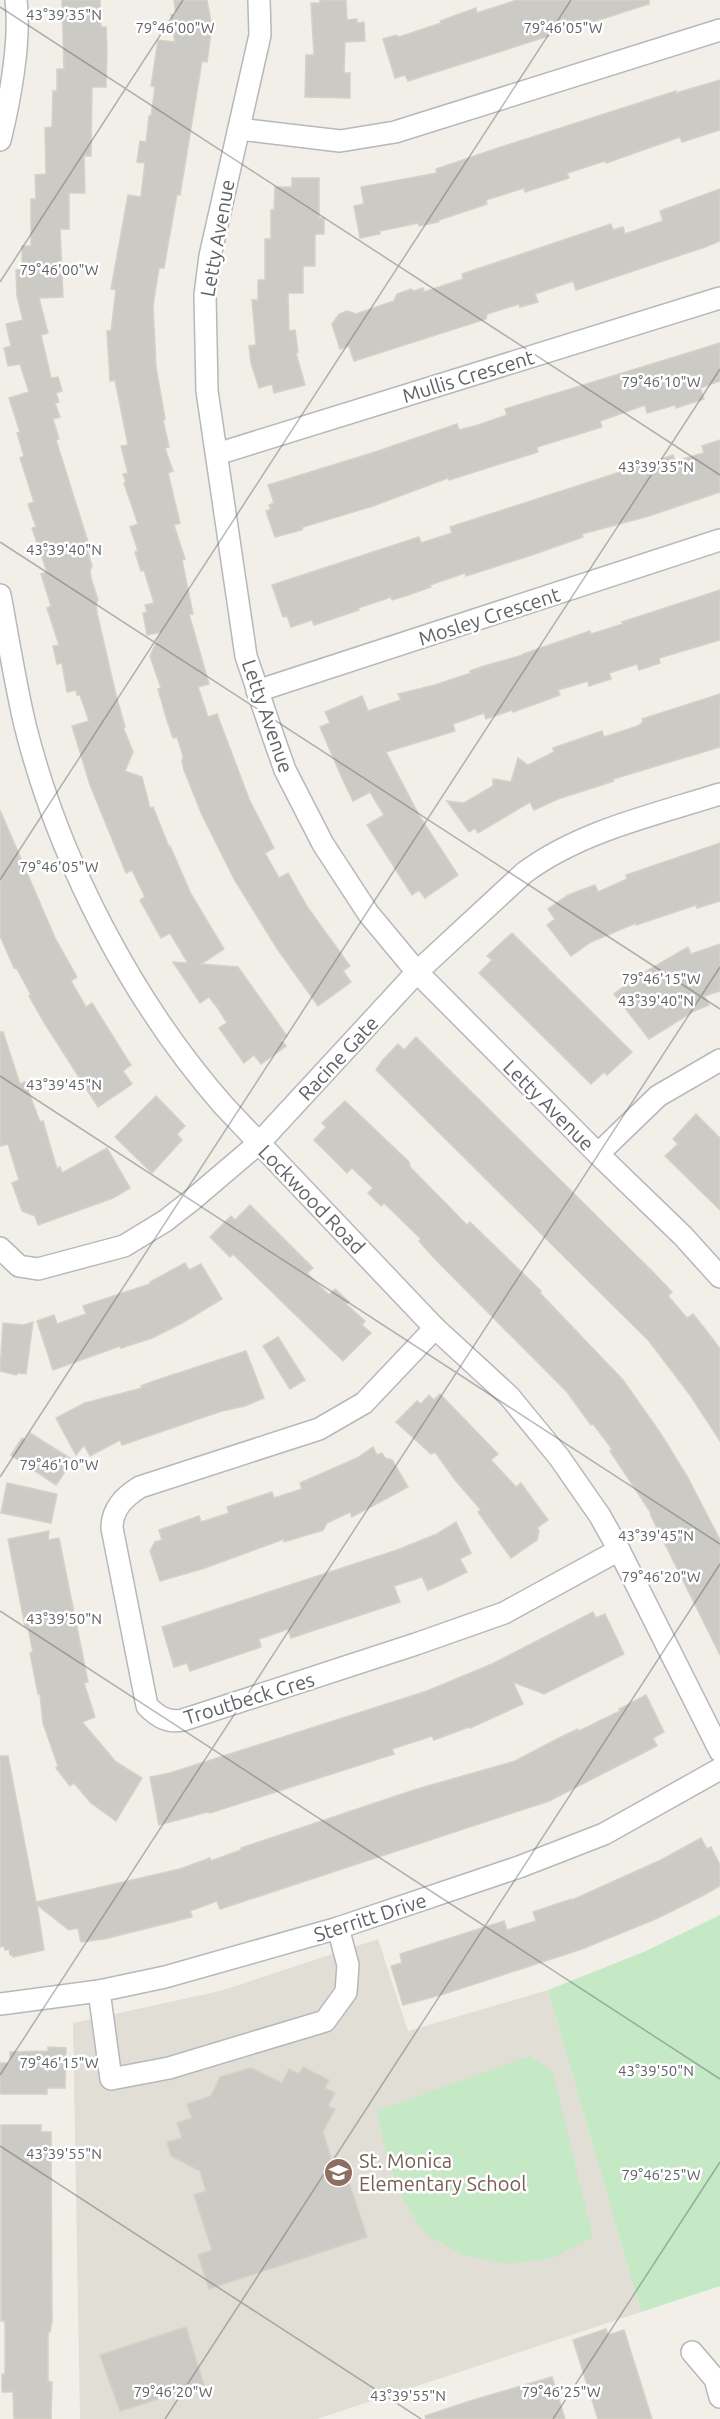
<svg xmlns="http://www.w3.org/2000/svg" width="720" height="2419" viewBox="0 0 720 2419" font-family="Ubuntu,sans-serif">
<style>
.education{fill:#e1ded6}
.green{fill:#c5e8c5}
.building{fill:#cccac5;stroke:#d6d1c6;stroke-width:1.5}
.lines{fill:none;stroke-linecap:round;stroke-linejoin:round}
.minor-casing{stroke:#b5b8bc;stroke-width:24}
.minor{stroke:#fff;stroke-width:21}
.ticks{fill:none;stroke:#5f6368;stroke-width:1.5;stroke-opacity:0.45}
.labels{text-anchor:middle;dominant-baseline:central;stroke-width:5;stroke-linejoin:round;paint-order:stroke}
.street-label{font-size:20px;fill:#5f6368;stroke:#fff}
.education-label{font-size:20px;fill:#785e54;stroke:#fff;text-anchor:start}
.ticks-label{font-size:15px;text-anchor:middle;fill:#5f6368;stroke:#fff;stroke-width:5;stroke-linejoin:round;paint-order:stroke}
</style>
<rect width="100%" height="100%" fill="#f1efe8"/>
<path class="education" d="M378 1939 408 2031 548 1990 641 2312 317 2419H80L73 2023 220 1991Z"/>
<g class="green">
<path d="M720 1915V2286L641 2312 548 1990 646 1951Z"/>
<path d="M529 2056 552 2070 593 2237 552 2258 508 2264 463 2255 424 2233 404 2201 386 2154 377 2111Z"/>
</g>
<g class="building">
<path d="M62 0H100L101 27H106L107 50 106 87H92L91 156H84L85 193H69V229H60L63 297 39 298 48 333 41 335 51 378 58 377 62 391 56 393 59 402 55 403 60 417 53 419 59 439 56 440 88 542 85 543 92 566 90 570 91 578 98 600 96 604 97 613 116 695 125 727H123L133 752 125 771 142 777 150 808 153 807 169 847 170 846 191 894 224 949 201 964 238 967 287 1036 281 1040 286 1046 261 1064 254 1055 244 1063 219 1028 227 1023 219 1010 209 997 200 1003 189 986 173 962 188 963 170 933 161 938 140 900 145 897 132 870 126 873 90 785 72 726 89 721 80 695H77L76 690 67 692 62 663 57 664 53 646 59 645 47 608 51 606 41 574 47 572 32 528 36 527 28 504 34 502 20 458 24 456 17 433 20 432 9 398 29 392 20 364 8 366 4 348 11 346 6 324 23 320 17 296 16 270H22V246H31V199H36L35 175 46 174 45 128 52 127 53 91H57V69H64Z"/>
<path d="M174 0H207L213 33H211L207 62 202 61 180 195 177 194 164 268H159L153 306 156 367 165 419 163 420 169 447 165 448 173 471 168 473 180 523 174 525 185 559 182 560 193 614H189L209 684 198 687 208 717 217 714 249 799 274 848 265 853 279 878 288 873 308 908 350 966 343 971 351 982 318 1006 278 950 234 879 202 815 184 770 182 762 183 756 177 737 173 738 166 717 158 689 161 688 150 656 161 632 147 635 143 613 147 612 145 605 154 603 144 570 141 571 135 552 138 551 130 527 138 524 124 483 126 482 123 474 128 473 121 446 128 445 115 380 110 381 107 331H111L116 290 111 289 128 195 141 197 145 163 137 162 140 141 146 142 149 116H151L155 87 151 86 158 40 175 42 171 15 176 14Z"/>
<path d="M320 0H346L347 20 357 19V23L364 22 365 41 345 42 344 73H350V98L305 97 306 55H314L311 3H320Z"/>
<path d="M517 0H649V4L408 81 405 75 395 78 383 39 396 35 399 37 441 23 440 21 476 8 477 13Z"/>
<path d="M720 80V130L682 142 680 137 606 163 605 161 567 173 569 178 525 192 524 188 486 200 487 204 439 220V222L419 226 418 223 380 231V234L360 238 354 206 364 204 361 187 437 173 436 169 498 148 676 91V93Z"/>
<path d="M292 178H319V218H324V234H315V266H303V293H288L289 331 295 330 298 352 296 353 305 385 274 393 272 384 259 388 251 363 249 346 256 345 252 300H258V280H265V239H271V210H274L275 187H292Z"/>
<path d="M720 189V241L705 247 576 290 573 281 535 294 538 302 520 307 519 304 487 314 486 319 354 361 349 346 340 349 332 324 339 314 347 311 356 314 394 301 397 294 411 289 414 291 423 288 424 292 463 279 462 274 611 224 613 230 623 227 625 234 663 221 660 211Z"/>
<path d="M720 343V381L700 388 704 399 676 408 675 405 647 413 645 405 600 421 602 427 537 447 538 452 449 480 448 478 373 506 303 527 302 530 275 537 266 511 271 509 269 505 274 503 268 485 372 453 457 424 459 430 478 425 507 415 505 409Z"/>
<path d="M720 440V492L649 516 582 534 583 537 532 555 466 576 465 573 430 585 431 587 408 595 392 600 391 597 358 608 359 610 314 625 312 620 291 627 287 616 283 617 272 585 419 537 421 543 452 533 450 527 673 455 675 461 704 453 702 446Z"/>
<path d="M720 590V640L659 658 660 663 639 670 637 664 609 673 611 679 589 686 588 681 558 690 560 695 513 712 512 710 486 719 484 713 453 724 455 731 386 752 420 817 458 875 425 898 419 890 412 895 367 825 384 815 370 792 353 801 342 778 320 727 330 723 325 712 362 696 368 711 401 700 398 694 435 685 471 673 470 671 484 666 523 655V654L590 631 591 634 623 624 622 622Z"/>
<path d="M720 694V747L613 779 614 781 558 799 534 810 530 802 478 833 475 828 469 832 447 801 464 803 493 786V779L511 782 518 758 528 765 554 752 553 748 602 731 604 737 638 726 643 722 642 719Z"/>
<path d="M0 810 55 938 77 977 71 981 86 1007 92 1003 131 1065 123 1071 132 1084 98 1107 45 1024 29 996 31 995 17 969 14 968 0 936Z"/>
<path d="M720 843V901L697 908 696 905 636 925V923L591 942 571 956 547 925 555 919 548 909 568 895 595 885 598 892 627 879 626 875Z"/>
<path d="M512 933 632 1052 607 1075 604 1072 591 1084 479 973 492 960 487 956Z"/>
<path d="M720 944V991L704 996 709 1005 694 1011 649 1039 614 994 636 977 688 947 691 954Z"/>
<path d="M0 1032H3L20 1084 25 1082 40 1122 43 1121 57 1169 60 1167 62 1173 107 1148 130 1188 113 1198 38 1225 35 1216 22 1211 12 1183 19 1180 8 1144 0 1146Z"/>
<path d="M416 1037 655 1274 672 1292 668 1296 687 1318 693 1314 709 1334 720 1349V1441L690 1395 649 1341 376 1070 382 1061 398 1044 404 1050Z"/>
<path d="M156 1096 185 1126 177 1134 182 1140 152 1173 115 1137Z"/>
<path d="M345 1101 409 1162 410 1167 467 1225 470 1222 541 1291 540 1293 623 1380 661 1434 687 1476 720 1540V1655L650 1514 651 1513 610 1451 612 1449 593 1424 591 1425 567 1392 433 1257 419 1241 421 1239 384 1203 381 1206 368 1193 373 1188 352 1168 347 1173 314 1140 326 1127 322 1123Z"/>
<path d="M696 1114 720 1138V1210L665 1156 678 1144 673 1139Z"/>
<path d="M250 1205 313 1268 307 1273 329 1295 335 1289 349 1302 346 1304 365 1321 362 1325 371 1333 343 1361 233 1254 230 1257 210 1237 231 1216 235 1220Z"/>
<path d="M185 1263 189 1270 201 1264 222 1299 182 1323 152 1338 121 1348 120 1346 53 1370 37 1321 54 1315 57 1324 86 1314 83 1306 150 1284V1282Z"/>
<path d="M33 1322 26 1374 18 1373 16 1375 0 1371 3 1323 23 1325Z"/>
<path d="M278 1337 305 1380 290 1389 263 1346Z"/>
<path d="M246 1351 264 1398 245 1406 222 1411 122 1445 120 1440 90 1456 84 1445 76 1455 56 1418 85 1403 142 1388 141 1386 157 1380Z"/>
<path d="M440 1394 498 1454 491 1460 516 1487 521 1483 548 1520 537 1528 539 1531 537 1540 511 1558 478 1512 481 1510 455 1480 435 1452 431 1454 396 1422 417 1401 421 1404 429 1395 434 1400Z"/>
<path d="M30 1433 73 1460 56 1485 11 1455 22 1438 26 1440Z"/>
<path d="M373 1447 377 1455 382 1453 385 1458 392 1460 408 1487 352 1517 350 1512 327 1523 323 1530 284 1542V1539L205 1568 160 1581 150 1551 155 1542 162 1540 159 1530 199 1516 201 1522 229 1513 227 1507 272 1492 274 1498 302 1489 300 1483 357 1458Z"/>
<path d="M7 1483 57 1494 51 1523 1 1513Z"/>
<path d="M456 1522 471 1553 460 1559 467 1572 445 1583 428 1590 422 1577 394 1586 400 1602 291 1638 288 1629 259 1639 261 1647 190 1671 187 1663 174 1667 162 1627 397 1550 437 1534Z"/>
<path d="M49 1531 48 1540 59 1538 88 1682 84 1683 95 1717 82 1722 116 1762 142 1778 116 1821 91 1803 74 1783 70 1786 56 1768 58 1766 43 1723 40 1694H38L30 1653 33 1652 28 1628 25 1626 8 1539Z"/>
<path d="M593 1612 596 1618 605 1614 624 1654 544 1694 513 1682 523 1704 470 1728 469 1727 434 1740 432 1736 392 1749 394 1754 210 1813 207 1812 159 1825 150 1777 170 1773 427 1691 492 1664Z"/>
<path d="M646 1695 664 1732 653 1738 657 1746 549 1801 220 1909 217 1901 190 1911 192 1917 104 1939 81 1942 78 1928 69 1930 37 1905 44 1950 13 1957V1955H10L9 1949 5 1950 4 1946 0 1947V1756H8L36 1902 180 1869 210 1858 211 1861 241 1850V1848L417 1789 515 1761 559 1738 578 1729 579 1731 620 1711 619 1709Z"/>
<path d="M701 1838 707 1849 711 1847 720 1865V1886L700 1897 658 1918 582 1949 444 1994 403 2005 391 1966 402 1963 400 1954 504 1921 507 1930 536 1921 533 1912 571 1899 572 1900 661 1860Z"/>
<path d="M48 2047 66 2048 65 2088H47V2094H0V2063H10V2052L48 2051Z"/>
<path d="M303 2067 329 2080 325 2088 335 2093 328 2106 335 2109 323 2132 335 2170 344 2167 367 2237 209 2289 198 2255 212 2250 194 2195 206 2191 200 2171 171 2156 167 2142 182 2138 177 2123 192 2118 187 2104 211 2096 220 2077 251 2068 282 2083 289 2069 299 2074Z"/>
<path d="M1 2125H41V2132H51L52 2321 50 2332H48V2381L52 2382 51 2419H14L13 2392H2V2374H5V2321H1Z"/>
<path d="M186 2327 204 2385 120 2411 100 2355Z"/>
<path d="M606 2329 608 2335 624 2330 652 2419H598L573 2340Z"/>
<path d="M552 2377 565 2419H426L425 2416 473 2400Z"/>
</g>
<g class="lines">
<defs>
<g id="minor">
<path d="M259 0 260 35 210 256 205 295 207 391 246 656 273 736 285 770 323 844 368 913 417 972 598 1154 683 1236 720 1277"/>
<path d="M239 129 340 141 395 132 720 30"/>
<path d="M0 140C10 100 21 40 16 0"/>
<path d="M217 454 720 298"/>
<path d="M0 595C8 638 15 682 25 725 59 861 132 1001 224 1106L435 1328 509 1396 559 1457 600 1516 619 1550 720 1751"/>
<path d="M257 691 720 540"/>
<path d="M598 1154 658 1096 720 1060"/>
<path d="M0 1248 19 1266 38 1269 124 1246 165 1221 192 1200 259 1143 417 972 524 873C580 831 654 815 720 794"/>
<path d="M435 1328 364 1403 319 1429 140 1487C124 1497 112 1509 112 1528L147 1706C158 1717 168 1723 183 1720L416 1644 504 1613 619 1550"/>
<path d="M99 1991 111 2079 169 2068 325 2021 346 1992 348 1965 338 1928"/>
<path d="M0 2004 99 1991 165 1977 338 1928 519 1867 604 1834 720 1769"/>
<path d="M692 2352 715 2379 720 2397"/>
</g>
</defs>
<use href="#minor" class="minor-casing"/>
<use href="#minor" class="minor"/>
</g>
<path class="ticks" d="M0 7 720 475M0 282 183 0M0 542 720 1009M0 880 571 0M0 1076 720 1544M0 1477 720 369M0 1611 720 2079M0 2075 720 967M0 2146 421 2419M165 2419 720 1564M553 2419 720 2162"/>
<defs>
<symbol id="school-disc" viewBox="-11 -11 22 22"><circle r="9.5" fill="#8d6e63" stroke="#fff"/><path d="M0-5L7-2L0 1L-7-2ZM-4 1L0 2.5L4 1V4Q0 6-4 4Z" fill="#fff"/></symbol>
</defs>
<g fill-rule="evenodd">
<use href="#school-disc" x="322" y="2156" width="33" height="33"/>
</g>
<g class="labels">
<g class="street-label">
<text transform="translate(217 238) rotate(-80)">Letty Avenue</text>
<text transform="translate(468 376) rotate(-17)">Mullis Crescent</text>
<text transform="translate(489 616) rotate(-18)">Mosley Crescent</text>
<text transform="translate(268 716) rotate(71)">Letty Avenue</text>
<text transform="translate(338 1058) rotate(-47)">Racine Gate</text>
<text transform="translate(549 1105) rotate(45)">Letty Avenue</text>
<text transform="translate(312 1199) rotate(46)">Lockwood Road</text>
<text transform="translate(249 1698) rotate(-17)">Troutbeck Cres</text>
<text transform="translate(370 1917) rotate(-18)">Sterritt Drive</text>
</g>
<g class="education-label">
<text x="359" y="2160">St. Monica<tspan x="359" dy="23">Elementary School</tspan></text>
</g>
</g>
<g class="ticks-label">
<text x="64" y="20">43°39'35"N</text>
<text x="563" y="33">79°46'05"W</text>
<text x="175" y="33">79°46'00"W</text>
<text x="59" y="275">79°46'00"W</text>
<text x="661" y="387">79°46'10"W</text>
<text x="656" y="472">43°39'35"N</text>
<text x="64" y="555">43°39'40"N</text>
<text x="59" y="872">79°46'05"W</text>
<text x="661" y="984">79°46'15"W</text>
<text x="656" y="1006">43°39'40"N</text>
<text x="64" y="1090">43°39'45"N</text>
<text x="59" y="1470">79°46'10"W</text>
<text x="656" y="1541">43°39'45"N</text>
<text x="661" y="1582">79°46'20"W</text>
<text x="64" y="1624">43°39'50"N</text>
<text x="59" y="2068">79°46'15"W</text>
<text x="656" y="2076">43°39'50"N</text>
<text x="64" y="2159">43°39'55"N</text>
<text x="661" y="2180">79°46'25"W</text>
<text x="173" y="2397">79°46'20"W</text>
<text x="561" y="2397">79°46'25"W</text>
<text x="408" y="2401">43°39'55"N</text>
</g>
</svg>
